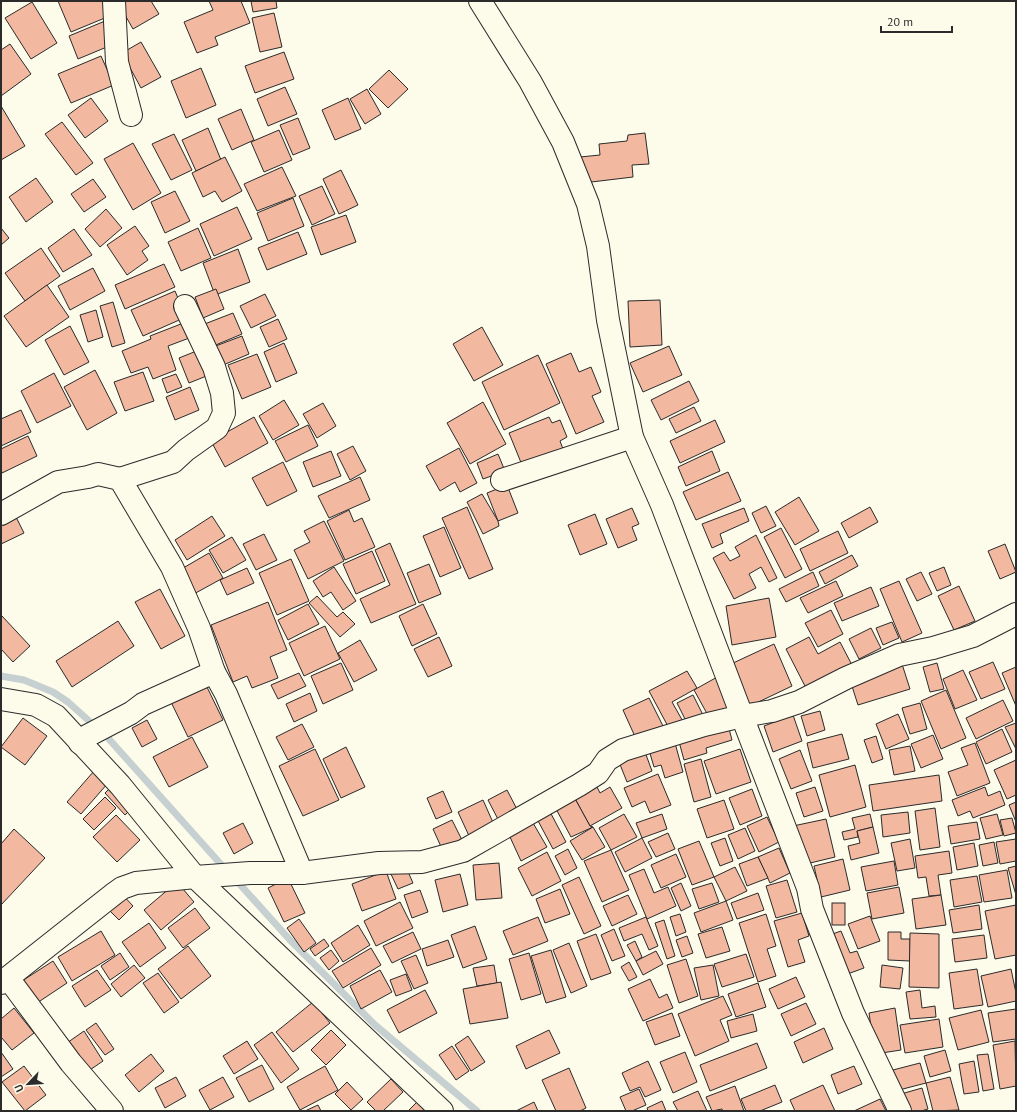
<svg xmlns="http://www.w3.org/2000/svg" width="1017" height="1112" viewBox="0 0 1017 1112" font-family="'PT Sans',sans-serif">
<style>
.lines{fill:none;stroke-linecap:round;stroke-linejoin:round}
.stream{stroke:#c7d0d0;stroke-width:7}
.building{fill:#f2b8a0;stroke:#2b2b2b}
.minor-casing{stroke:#2b2b2b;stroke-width:24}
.minor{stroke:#fdfbea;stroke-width:22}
</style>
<rect width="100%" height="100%" fill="#fdfbea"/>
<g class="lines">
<g class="stream">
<path d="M1 676 24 680 53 692 68 702 108 738 226 870"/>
<path d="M235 879 290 940 375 1025 477 1111"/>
</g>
</g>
<g class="building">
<path d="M58 1H106L112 15 71 32Z"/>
<path d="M117 1H151L159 14 133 29Z"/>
<path d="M209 1H241L250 23 215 37 218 45 197 53 184 22 213 10Z"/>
<path d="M251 1H276L277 8 253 12Z"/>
<path d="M32 2 57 43 31 59 5 18Z"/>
<path d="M274 13 282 47 260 52 252 18Z"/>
<path d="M105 21 114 44 78 59 69 36Z"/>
<path d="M141 42 161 77 141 88 122 53Z"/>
<path d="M10 44 31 74 1 96V50Z"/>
<path d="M284 52 294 79 255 93 245 66Z"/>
<path d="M101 56 114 85 71 103 58 74Z"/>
<path d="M201 68 216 105 186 118 171 81Z"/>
<path d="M389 70 408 89 388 108 369 89Z"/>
<path d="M285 87 297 114 268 126 257 99Z"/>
<path d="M367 89 381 114 365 124 350 99Z"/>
<path d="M91 98 108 121 85 138 68 115Z"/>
<path d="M348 98 361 129 335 140 322 110Z"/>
<path d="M1 106 25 146 1 160Z"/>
<path d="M241 109 254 140 232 150 218 119Z"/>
<path d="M298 118 310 148 293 155 280 125Z"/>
<path d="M62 122 93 163 76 175 45 134Z"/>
<path d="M208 128 221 160 196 171 182 140Z"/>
<path d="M279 130 292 160 264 172 251 142Z"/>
<path d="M645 133 649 164 632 165 633 177 583 183 580 157 600 155 599 144 627 141 628 135Z"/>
<path d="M174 134 192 170 171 180 152 144Z"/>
<path d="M133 143 161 193 133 210 104 159Z"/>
<path d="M225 157 242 191 222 202 215 191 203 197 192 173Z"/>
<path d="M282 167 296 196 257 211 244 184Z"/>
<path d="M341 170 358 205 339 214 323 179Z"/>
<path d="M36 178 53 202 26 222 9 197Z"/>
<path d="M93 179 106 197 84 212 71 194Z"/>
<path d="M322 186 335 214 312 225 299 196Z"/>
<path d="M175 191 190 221 165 233 151 202Z"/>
<path d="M293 198 304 226 268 241 257 213Z"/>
<path d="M237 207 252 239 214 256 200 224Z"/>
<path d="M106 209 122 228 100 247 85 229Z"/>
<path d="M346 215 356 242 321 255 311 227Z"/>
<path d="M135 226 149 246 142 251 148 260 127 275 107 245Z"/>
<path d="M1 228 9 238 1 245Z"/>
<path d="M198 228 211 258 181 271 168 242Z"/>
<path d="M74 229 92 255 63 272 48 248Z"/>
<path d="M298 232 307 254 267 270 258 248Z"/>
<path d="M41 248 60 276 25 301 5 273Z"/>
<path d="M238 249 250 282 215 295 203 263Z"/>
<path d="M164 264 175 287 125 309 115 285Z"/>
<path d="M93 268 105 291 70 310 58 286Z"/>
<path d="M47 285 69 317 26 347 4 316Z"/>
<path d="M216 289 224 309 203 318 195 297Z"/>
<path d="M175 291 186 317 143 336 131 310Z"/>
<path d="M265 294 276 316 251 328 240 306Z"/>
<path d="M660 300 662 345 630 347 628 301Z"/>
<path d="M113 302 125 343 112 347 100 306Z"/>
<path d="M96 310 103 337 88 342 80 315Z"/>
<path d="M233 313 242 334 211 347 202 325Z"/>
<path d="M278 319 287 339 269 347 260 327Z"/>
<path d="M186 322 192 337 168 346 176 370 153 379 148 367 131 373 122 351 151 339 150 336Z"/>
<path d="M70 326 89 362 64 375 45 340Z"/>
<path d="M482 327 503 365 474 381 453 344Z"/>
<path d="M242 336 249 354 221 366 213 347Z"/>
<path d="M284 343 297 373 276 382 264 352Z"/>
<path d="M669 346 682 375 643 392 630 363Z"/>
<path d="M199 350 209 375 189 383 179 358Z"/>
<path d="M571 353 579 372 591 367 601 392 592 396 604 422 576 434 546 364Z"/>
<path d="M257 354 271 387 242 399 228 365Z"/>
<path d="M538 355 560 403 504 430 482 382Z"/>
<path d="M95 370 117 413 87 430 64 387Z"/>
<path d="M143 372 154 401 125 411 114 382Z"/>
<path d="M54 373 71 406 37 423 21 391Z"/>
<path d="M176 374 182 387 167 393 162 379Z"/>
<path d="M689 381 699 401 661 420 651 400Z"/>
<path d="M190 387 199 410 175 420 166 397Z"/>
<path d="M284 400 299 425 273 440 259 416Z"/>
<path d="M483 402 506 444 470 464 447 423Z"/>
<path d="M323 403 336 426 317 438 303 414Z"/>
<path d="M694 407 701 421 676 433 669 419Z"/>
<path d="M21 410 31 432 1 446V419Z"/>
<path d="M254 417 268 443 225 467 211 441Z"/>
<path d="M549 417 552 423 560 420 567 437 560 441 563 449 522 465 509 433Z"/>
<path d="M715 420 725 442 680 463 670 441Z"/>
<path d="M308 425 318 446 286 462 275 441Z"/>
<path d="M28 436 37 456 2 473 1 469V449Z"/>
<path d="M353 446 366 471 350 480 337 454Z"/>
<path d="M459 448 477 483 460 492 455 482 440 491 426 466Z"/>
<path d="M331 451 341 476 313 487 303 462Z"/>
<path d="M712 451 720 471 686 486 678 467Z"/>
<path d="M498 454 505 471 483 479 477 463Z"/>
<path d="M283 462 297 491 267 506 252 478Z"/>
<path d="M728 472 741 501 696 520 683 492Z"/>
<path d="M360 477 370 500 329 518 318 496Z"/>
<path d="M507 485 518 513 498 521 487 493Z"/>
<path d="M482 494 498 521 499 526 483 534 467 502Z"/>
<path d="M799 497 819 531 795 545 775 512Z"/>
<path d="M766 506 776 526 761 533 752 513Z"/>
<path d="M467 507 493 569 469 579 442 518Z"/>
<path d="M870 507 878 522 849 538 841 523Z"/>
<path d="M632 508 639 524 632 527 637 540 618 548 606 519Z"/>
<path d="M744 508 749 521 720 534 723 543 712 548 702 524Z"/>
<path d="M349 510 354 522 362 518 375 547 345 560 327 521Z"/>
<path d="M14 513 24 533 1 544V520Z"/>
<path d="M595 514 607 544 580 555 568 525Z"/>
<path d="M212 516 225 536 187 560 175 540Z"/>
<path d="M324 521 344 561 308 579 294 550 310 542 304 531Z"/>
<path d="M444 527 461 568 440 577 423 536Z"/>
<path d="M781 528 802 569 785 578 764 537Z"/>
<path d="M838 531 848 553 810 571 800 549Z"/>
<path d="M264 534 277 560 256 570 243 544Z"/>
<path d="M756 535 777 578 769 582 761 567 749 574 756 588 734 599 713 558 724 552 730 561 740 556 735 547Z"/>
<path d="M232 537 246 560 223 573 209 550Z"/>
<path d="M390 543 416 604 371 623 360 599 390 585 375 550Z"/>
<path d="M1005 544 1016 572 1000 579 988 551Z"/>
<path d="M372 551 385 581 356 594 343 564Z"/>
<path d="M209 553 223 578 192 595 178 571Z"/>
<path d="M852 555 858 566 825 584 819 572Z"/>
<path d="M291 559 309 601 277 615 259 573Z"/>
<path d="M429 564 441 594 419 603 407 573Z"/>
<path d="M334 567 356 601 343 610 331 592 323 597 313 581Z"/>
<path d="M944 567 951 585 937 591 929 573Z"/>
<path d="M247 568 254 583 227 595 220 580Z"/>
<path d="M813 572 819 586 786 602 779 589Z"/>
<path d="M921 572 932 594 917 601 906 579Z"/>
<path d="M836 581 843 596 808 613 800 598Z"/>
<path d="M899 581 922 633 902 642 880 589Z"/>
<path d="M959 586 975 621 954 630 938 596Z"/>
<path d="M871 587 879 606 842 621 834 603Z"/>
<path d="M160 589 185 636 161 649 135 602Z"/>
<path d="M317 596 337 617 343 612 355 624 340 637 309 603Z"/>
<path d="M769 598 776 637 732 645 726 606Z"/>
<path d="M268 602 287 650 270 657 278 678 252 688 247 676 233 682 211 625Z"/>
<path d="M308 604 319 624 288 640 278 620Z"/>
<path d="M423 604 437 634 412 646 399 616Z"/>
<path d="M831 610 843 634 818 647 805 623Z"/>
<path d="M2 616 30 646 13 662 1 649V617Z"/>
<path d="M118 621 134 646 72 687 56 661Z"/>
<path d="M892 622 899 638 883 645 876 628Z"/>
<path d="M325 626 340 659 304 676 289 643Z"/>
<path d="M871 628 881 648 859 659 849 639Z"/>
<path d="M439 637 452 666 428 677 414 649Z"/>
<path d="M809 637 818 654 840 642 852 665 806 688 786 649Z"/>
<path d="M360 640 377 670 354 682 338 653Z"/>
<path d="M774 644 792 686 750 706 731 664Z"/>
<path d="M993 662 1005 689 981 699 969 672Z"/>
<path d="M341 663 353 690 323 704 311 676Z"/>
<path d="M937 663 944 689 930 692 923 667Z"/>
<path d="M902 664 910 689 858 705 850 680Z"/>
<path d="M1016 667V706L1002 673Z"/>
<path d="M963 670 977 700 955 709 943 679Z"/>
<path d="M687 671 697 688 672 702 685 725 671 732 649 691Z"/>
<path d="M299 673 306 686 278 699 271 685Z"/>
<path d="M719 676 729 708 710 719 694 690Z"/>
<path d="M206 685 223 720 188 737 171 702Z"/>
<path d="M946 690 966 738 941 749 921 701Z"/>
<path d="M310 693 317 711 294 722 286 704Z"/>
<path d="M693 695 704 717 688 725 677 703Z"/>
<path d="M649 698 664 728 637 741 623 710Z"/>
<path d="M1003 700 1013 721 976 739 966 718Z"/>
<path d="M920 703 927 729 910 734 902 708Z"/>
<path d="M820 711 825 730 807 736 801 716Z"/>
<path d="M898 714 909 739 886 749 876 724Z"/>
<path d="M793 715 802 741 773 752 764 726Z"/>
<path d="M23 718 47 736 25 765 1 747Z"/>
<path d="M147 720 157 739 142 747 132 728Z"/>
<path d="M1016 723V749L1005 727Z"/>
<path d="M302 724 314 747 288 760 276 737Z"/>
<path d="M728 725 732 740 706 748 707 753 684 760 678 738Z"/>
<path d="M1002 729 1012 752 986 764 976 742Z"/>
<path d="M842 734 849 759 813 768 807 743Z"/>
<path d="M933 735 943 759 921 768 911 744Z"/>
<path d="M876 736 883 759 872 763 864 740Z"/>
<path d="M192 737 208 767 169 787 153 757Z"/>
<path d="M675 743 683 772 665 778 661 765 654 767 649 750Z"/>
<path d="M975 743 990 783 957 796 948 772 968 765 961 748Z"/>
<path d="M910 746 915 771 894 775 889 750Z"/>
<path d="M346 747 365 787 341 798 323 759Z"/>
<path d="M315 749 339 800 303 816 279 766Z"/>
<path d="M740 749 751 782 716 794 704 761Z"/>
<path d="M800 750 812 781 791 789 779 759Z"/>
<path d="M645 752 652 771 627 782 619 762Z"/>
<path d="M701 759 711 797 694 802 684 764Z"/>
<path d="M1016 760V795L1007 799 994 770Z"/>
<path d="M855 765 866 807 830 817 819 775Z"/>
<path d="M94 771 108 783 81 814 67 802Z"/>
<path d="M658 774 671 805 650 813 645 801 632 807 624 788Z"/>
<path d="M939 775 942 801 873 811 869 785Z"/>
<path d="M595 783 600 793 610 787 622 808 590 826 573 795Z"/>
<path d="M113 785 134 806 125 815 105 793Z"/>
<path d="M815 787 823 811 804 817 796 793Z"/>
<path d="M985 787 988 796 1000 791 1005 805 973 818 970 811 958 816 952 800Z"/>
<path d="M752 789 762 816 740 825 729 798Z"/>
<path d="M507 790 520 815 501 825 488 800Z"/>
<path d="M443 791 452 812 436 819 427 798Z"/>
<path d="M573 795 590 826 593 827 571 837 555 807Z"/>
<path d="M105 797 116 808 94 830 83 819Z"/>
<path d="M483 800 495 827 470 838 458 812Z"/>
<path d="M724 800 734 829 707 838 697 809Z"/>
<path d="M1016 802V822L1009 805Z"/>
<path d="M935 808 940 847 920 850 915 811Z"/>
<path d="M549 810 566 842 553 849 536 817Z"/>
<path d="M908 812 910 833 883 837 881 815Z"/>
<path d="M624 814 637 837 611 850 599 828Z"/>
<path d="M662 814 667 829 642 838 636 823Z"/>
<path d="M870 814 873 827 857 831 858 837 844 840 842 832 855 829 852 818Z"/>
<path d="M997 814 1003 835 986 839 980 818Z"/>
<path d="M116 815 140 840 117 862 93 837Z"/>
<path d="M767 817 779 842 759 852 747 826Z"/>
<path d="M1012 818 1016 833 1004 836 1000 820Z"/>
<path d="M826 819 835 857 802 865 793 826Z"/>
<path d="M452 820 463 842 443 851 433 829Z"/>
<path d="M977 822 980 839 951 844 948 826Z"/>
<path d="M243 823 253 843 234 854 223 833Z"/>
<path d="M533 823 547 847 521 861 510 837Z"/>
<path d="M593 827 605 847 582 860 570 841Z"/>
<path d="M873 827 879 853 851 860 848 846 860 843 857 831Z"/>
<path d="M745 828 755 851 738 859 728 835Z"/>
<path d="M14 829 45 858 1 905V844Z"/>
<path d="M668 833 675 849 656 857 648 842Z"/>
<path d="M642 838 652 858 625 872 615 852Z"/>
<path d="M725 838 733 861 720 866 711 843Z"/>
<path d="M910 839 915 868 897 871 891 843Z"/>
<path d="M1016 839V861L1000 864 996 842Z"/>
<path d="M699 841 714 877 692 885 678 849Z"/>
<path d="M994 842 998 863 983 866 979 845Z"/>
<path d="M974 843 978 866 957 870 953 847Z"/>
<path d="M779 848 790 873 770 883 758 857Z"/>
<path d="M568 849 577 868 565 875 555 856Z"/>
<path d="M611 850 629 890 602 902 584 861Z"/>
<path d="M949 851 952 873 938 875 941 895 929 896 926 877 918 878 915 856Z"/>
<path d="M547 852 561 881 532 896 518 868Z"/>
<path d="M676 854 686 877 661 888 651 865Z"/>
<path d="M758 857 768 878 747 886 739 864Z"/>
<path d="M843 859 850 890 821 897 814 866Z"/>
<path d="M894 861 898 885 866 891 861 867Z"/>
<path d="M499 863 502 898 476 900 473 865Z"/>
<path d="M405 865 413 883 398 889 390 872Z"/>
<path d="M1016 866V895L1008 868Z"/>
<path d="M735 867 747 891 726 901 714 877Z"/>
<path d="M644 869 654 893 668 887 676 906 647 919 629 875Z"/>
<path d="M1007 870 1012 898 984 902 979 875Z"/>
<path d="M386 871 396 899 362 911 352 884Z"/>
<path d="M460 874 468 905 443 912 435 880Z"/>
<path d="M977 876 982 902 954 907 950 880Z"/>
<path d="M579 877 601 926 584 934 562 885Z"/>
<path d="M288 878 305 913 284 922 268 888Z"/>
<path d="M787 880 797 912 776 918 766 886Z"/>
<path d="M177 882 194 902 161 930 144 910Z"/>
<path d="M681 883 691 906 681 911 671 888Z"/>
<path d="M712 883 719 902 699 909 692 889Z"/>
<path d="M899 887 904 913 872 919 867 893Z"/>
<path d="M560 889 570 914 545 923 536 899Z"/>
<path d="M420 890 428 912 412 918 404 895Z"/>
<path d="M121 893 133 906 119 920 106 907Z"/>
<path d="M758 893 764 910 737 919 731 903Z"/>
<path d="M628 895 637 914 612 926 603 906Z"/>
<path d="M941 895 946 925 916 929 912 899Z"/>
<path d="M726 901 733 920 701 932 694 913Z"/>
<path d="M400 902 413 928 376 946 364 921Z"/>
<rect x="832" y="903" width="13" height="22"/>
<path d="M979 905 982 929 953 933 949 910Z"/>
<path d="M1016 905V955L995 959 985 911Z"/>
<path d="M195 908 210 928 183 948 168 928Z"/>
<path d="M802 913 809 936 798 940 805 962 788 967 774 921Z"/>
<path d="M680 914 686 932 676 936 670 917Z"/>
<path d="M766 914 776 946 767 949 776 976 758 982 739 923Z"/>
<path d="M870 916 880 941 858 949 848 924Z"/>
<path d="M538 917 548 941 513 955 503 931Z"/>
<path d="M646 917 658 946 649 950 642 934 624 941 619 928Z"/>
<path d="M299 919 316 943 304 952 287 928Z"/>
<path d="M664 920 675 956 667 959 655 923Z"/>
<path d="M149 923 166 948 140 967 122 942Z"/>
<path d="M358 925 370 945 343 962 331 943Z"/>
<path d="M475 926 487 959 463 968 451 935Z"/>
<path d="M722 927 730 951 706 958 698 934Z"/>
<path d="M614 929 625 956 612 961 601 935Z"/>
<path d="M101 931 115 955 72 981 58 957Z"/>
<path d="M841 931 850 953 857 951 864 968 842 976 827 936Z"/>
<path d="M413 932 421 949 392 963 383 946Z"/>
<path d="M888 932H901V939H910V961L888 960Z"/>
<path d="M910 933 939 934V988L909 987Z"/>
<path d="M596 934 611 973 591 980 577 941Z"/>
<path d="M984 935 987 958 955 962 952 939Z"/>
<path d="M687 936 693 953 682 957 676 940Z"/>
<path d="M324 939 329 946 315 956 310 949Z"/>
<path d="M448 940 454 957 427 966 422 949Z"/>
<path d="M635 941 642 957 636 961 627 945Z"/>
<path d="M569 943 587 986 571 993 553 950Z"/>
<path d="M188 946 211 976 181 999 158 969Z"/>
<path d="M371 948 381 965 343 988 332 971Z"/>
<path d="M331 950 339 961 329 970 320 958Z"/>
<path d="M551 950 566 997 546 1003 531 956Z"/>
<path d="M656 951 663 964 643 975 636 961Z"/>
<path d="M120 953 129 967 110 980 101 966Z"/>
<path d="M529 953 541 994 521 1000 509 959Z"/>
<path d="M746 954 754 977 722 987 714 964Z"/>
<path d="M416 955 428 983 414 989 401 961Z"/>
<path d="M686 959 698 996 679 1003 667 965Z"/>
<path d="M53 961 67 983 37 1003 22 981Z"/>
<path d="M629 962 637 977 629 981 621 967Z"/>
<path d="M134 965 145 978 121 997 111 984Z"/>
<path d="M494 965 497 983 477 986 473 968Z"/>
<path d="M713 965 719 996 701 1000 694 968Z"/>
<path d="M882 965 903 968 900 989 880 987Z"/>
<path d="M977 969 983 1005 954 1009 949 973Z"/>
<path d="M1011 969 1016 993V1001L988 1007 981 976Z"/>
<path d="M97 970 111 990 85 1007 72 986Z"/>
<path d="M380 970 392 992 361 1009 350 986Z"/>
<path d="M158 973 179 1002 164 1013 143 983Z"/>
<path d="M406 974 412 990 396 996 390 980Z"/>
<path d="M796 977 805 997 778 1009 769 989Z"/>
<path d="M650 979 659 998 667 994 673 1008 643 1021 628 989Z"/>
<path d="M501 982 508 1018 470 1024 463 989Z"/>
<path d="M758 983 766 1007 736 1017 728 994Z"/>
<path d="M425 990 437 1013 399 1033 387 1010Z"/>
<path d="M920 990 922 1008 935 1006 936 1017 910 1019 906 992Z"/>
<path d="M723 996 732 1015 720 1020 729 1041 695 1056 678 1014Z"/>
<path d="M313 1002 330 1023 293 1052 276 1032Z"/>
<path d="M806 1003 816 1024 791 1036 781 1014Z"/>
<path d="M14 1008 34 1033 12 1050 1 1037V1019Z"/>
<path d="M895 1008 901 1050 875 1054 869 1013Z"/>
<path d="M1016 1009V1039L993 1042 988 1013Z"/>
<path d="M981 1010 989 1042 958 1050 949 1018Z"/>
<path d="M672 1013 680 1036 655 1045 646 1022Z"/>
<path d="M753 1014 757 1031 731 1038 727 1021Z"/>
<path d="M939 1019 943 1047 905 1053 900 1025Z"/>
<path d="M96 1023 114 1049 105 1055 86 1030Z"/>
<path d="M824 1028 833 1049 803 1063 794 1042Z"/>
<path d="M331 1030 346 1045 326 1065 311 1050Z"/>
<path d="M549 1030 560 1053 526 1069 516 1046Z"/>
<path d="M84 1031 103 1061 84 1074 64 1045Z"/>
<path d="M272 1032 299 1069 281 1083 254 1045Z"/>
<path d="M468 1036 485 1062 471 1071 455 1045Z"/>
<path d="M247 1041 258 1059 234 1074 223 1056Z"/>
<path d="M1015 1041 1016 1086 1000 1089 993 1045Z"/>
<path d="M757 1043 767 1068 710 1091 700 1065Z"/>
<path d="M452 1046 469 1071 456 1080 439 1055Z"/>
<path d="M945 1050 951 1071 930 1077 924 1056Z"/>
<path d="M1 1052 13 1069 1 1077Z"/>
<path d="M685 1052 697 1082 673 1093 660 1062Z"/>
<path d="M151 1054 164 1071 139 1092 125 1075Z"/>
<path d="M988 1054 994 1089 983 1091 977 1055Z"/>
<path d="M648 1061 661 1090 645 1097 640 1087 630 1091 622 1073Z"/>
<path d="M974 1061 979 1092 964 1094 959 1064Z"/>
<path d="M920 1063 926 1083 899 1090 893 1070Z"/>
<path d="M262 1065 274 1089 249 1102 236 1078Z"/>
<path d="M24 1066 46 1095 25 1111 2 1082Z"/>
<path d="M325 1066 338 1090 300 1110 287 1087Z"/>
<path d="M854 1066 862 1084 838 1094 831 1075Z"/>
<path d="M569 1068 586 1108 580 1111H556L542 1080Z"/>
<path d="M176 1077 186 1096 165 1108 155 1088Z"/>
<path d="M223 1077 234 1097 210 1110 199 1090Z"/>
<path d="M950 1077 959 1110 933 1111 926 1083Z"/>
<path d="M391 1079 403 1092 383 1111H376L367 1102Z"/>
<path d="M347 1082 363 1099 351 1110 335 1094Z"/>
<path d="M775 1085 782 1102 760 1111H746L741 1099Z"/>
<path d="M823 1085 835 1111H795L790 1100Z"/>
<path d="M735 1086 744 1111H723L722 1109 712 1111 706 1097Z"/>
<path d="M922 1088 928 1109 921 1111H906L901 1094Z"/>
<path d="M639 1089 646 1105 632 1111H626L620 1097Z"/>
<path d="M698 1091 707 1111H678L673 1102Z"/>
<path d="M880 1099 886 1111H854Z"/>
<path d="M662 1101 666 1111H648L647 1108Z"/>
<path d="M417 1102 425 1111H408Z"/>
<path d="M534 1102 538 1111H516Z"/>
<path d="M318 1105 321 1111H305Z"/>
</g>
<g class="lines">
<defs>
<g id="minor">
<path d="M114 1 117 62 131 115"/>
<path d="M120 479 173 462 186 450 217 428 224 413 222 393 214 367 185 306"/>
<path d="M502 480 632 437"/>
<path d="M1 514 58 482 88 477 98 474 120 479 172 567 199 628 214 672 226 694 302 873"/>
<path d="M1 699 36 705 56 716 120 785 195 877 442 1111"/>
<path d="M80 743 87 736 131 713 143 704 214 672"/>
<path d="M8 978 71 1063 112 1111"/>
<path d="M1 983 115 893 122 888 136 883 195 877 250 873H302L379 863 422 862 463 851 579 785 598 773 607 760 623 750 704 725 742 716 662 505 632 437 608 320 598 246 588 204 563 142 530 81 480 1"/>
<path d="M900 1111 853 1013 812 909 808 888 742 716 772 711 799 702 846 678 899 655 933 648 973 636 1016 614"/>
</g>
</defs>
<use href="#minor" class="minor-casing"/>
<use href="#minor" class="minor"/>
</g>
<rect width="1017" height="1112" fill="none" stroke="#2b2b2b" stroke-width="4"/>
<g transform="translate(28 1084) rotate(245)" stroke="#fdfbea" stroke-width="3" paint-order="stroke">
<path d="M0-3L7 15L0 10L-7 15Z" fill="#2b2b2b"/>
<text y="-6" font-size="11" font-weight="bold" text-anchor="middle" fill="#2b2b2b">U</text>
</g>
<path d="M881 26v6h71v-6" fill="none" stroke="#2b2b2b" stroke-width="2"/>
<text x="887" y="26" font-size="12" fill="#2b2b2b" stroke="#fdfbea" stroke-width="3" paint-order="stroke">20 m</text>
</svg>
